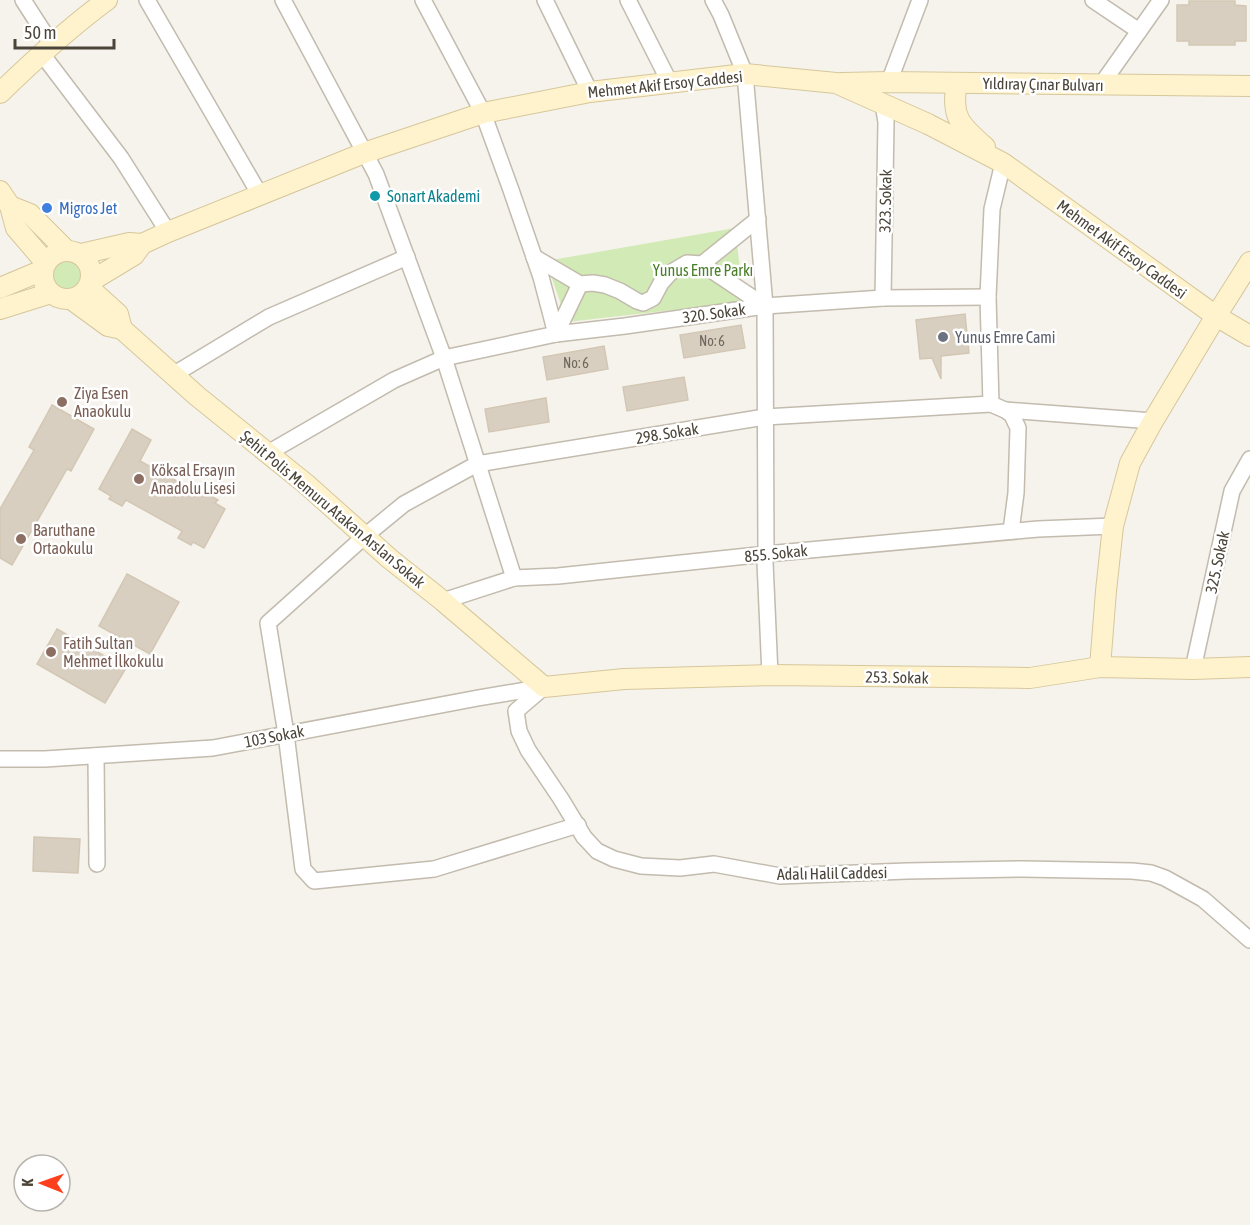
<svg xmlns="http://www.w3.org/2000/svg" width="1250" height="1225" viewBox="0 0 1250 1225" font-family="'Asap Condensed',sans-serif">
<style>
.green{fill:#d2eab5}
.building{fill:#d8cfc1;stroke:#d3c7b4;stroke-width:1.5}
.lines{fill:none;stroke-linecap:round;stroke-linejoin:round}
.street-casing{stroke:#c2bbae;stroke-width:18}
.secondary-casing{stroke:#d6c79b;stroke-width:22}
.street{stroke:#fff;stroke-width:15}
.secondary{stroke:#fff3cd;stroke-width:20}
.culture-dot{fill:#0f9aa8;stroke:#fff;stroke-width:2}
.shop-dot{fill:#3f7fe0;stroke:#fff;stroke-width:2}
.worship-dot{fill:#6b7280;stroke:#fff;stroke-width:2}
.education-dot{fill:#8d6e63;stroke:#fff;stroke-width:2}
.labels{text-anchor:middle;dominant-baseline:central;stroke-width:5;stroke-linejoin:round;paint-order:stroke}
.number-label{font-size:14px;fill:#6e675b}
.street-label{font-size:16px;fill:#4b4439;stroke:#fff}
.culture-label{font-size:16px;fill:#0d838f;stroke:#fff;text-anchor:start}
.shop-label{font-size:16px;fill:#366cbe;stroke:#fff;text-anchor:start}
.park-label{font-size:16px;fill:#4a7f2a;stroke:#fff}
.worship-label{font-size:16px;fill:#5b616d;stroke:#fff;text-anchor:start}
.education-label{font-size:16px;fill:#785e54;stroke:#fff;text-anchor:start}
</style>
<rect width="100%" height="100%" fill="#f6f3ec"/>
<g class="green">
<path d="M735 228 744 302 567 322 546 261Z"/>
<circle cx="67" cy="276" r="17"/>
</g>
<g class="building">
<path d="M1189 1H1235V5L1246 6V41H1235V45H1189V41H1177V5H1189Z"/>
<path d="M965 314 969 353 941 356V379L932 358 920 359 916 320Z"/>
<path d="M741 325 745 348 684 358 680 335Z"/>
<path d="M604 346 608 369 547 380 543 357Z"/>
<path d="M684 377 688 400 627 411 623 387Z"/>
<path d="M546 398 549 422 489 432 485 409Z"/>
<path d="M52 405 94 429 71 471 67 469 12 565 0 558V509L34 450 29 447Z"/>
<path d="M132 429 151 440 140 461 206 497 207 494 218 500 215 503 225 509 204 548 193 542 191 545 178 538 182 531 126 500 122 506 109 499 111 496 99 489Z"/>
<path d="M127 574 179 602 150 654 99 626Z"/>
<path d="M57 629 126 668 105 703 37 664Z"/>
<path d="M34 837 80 839 78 873 33 871Z"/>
</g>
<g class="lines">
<defs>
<g id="street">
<path d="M23 0 52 45"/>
<path d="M147 0 260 195"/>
<path d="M283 0 376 174 444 358 514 578"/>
<path d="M423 0 483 113 511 190 541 277 556 334"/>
<path d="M545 0 590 92"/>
<path d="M628 0 670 83"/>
<path d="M713 0 721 15 745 74 765 306 766 554 765 562 770 675"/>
<path d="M1093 0 1139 31"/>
<path d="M42 54 121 158 168 232"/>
<path d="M889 82 920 0"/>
<path d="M1101 85 1161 0"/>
<path d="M1003 163 992 209 988 297 991 404 1005 410 1012 415 1018 428 1016 493 1011 531"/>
<path d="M534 257 580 284 593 283 605 285 620 291 637 301 643 303 653 298 661 283 670 273 687 263 702 264 765 306"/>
<path d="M702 264 758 219"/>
<path d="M883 298 886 122 883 104"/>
<path d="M556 334 580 284"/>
<path d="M173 375 269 317 407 257"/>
<path d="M1005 410 1153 421"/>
<path d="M268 453 394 380 444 358 556 334 625 326 765 306 883 298 988 297"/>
<path d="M443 601 514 578 558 576 766 554 1038 529 1113 526"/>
<path d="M1193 669 1232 491 1250 459"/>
<path d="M544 687 516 711 519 731 528 750 561 799 584 837 597 851 614 859 641 866 680 868 714 864 780 876 907 871 1023 869 1132 871 1151 873 1165 878 1203 899 1250 940"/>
<path d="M96 756 97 864"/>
<path d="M0 759H45L213 748 478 698 544 687"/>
<path d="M578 825 434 869 314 881 303 869 286 734 268 623 365 536 404 504 477 464 765 417 991 404"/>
</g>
<g id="secondary">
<path d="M842 83 889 82 1250 86"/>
<path d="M957 83C950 117 961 126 985 147"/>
<path d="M0 93C34 60 69 28 107 0"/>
<path d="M0 191 10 206 16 228 46 263"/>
<path d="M10 206 30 214 66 250"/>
<circle cx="67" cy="275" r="24"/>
<path d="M81 254 129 243 142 244"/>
<path d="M91 281 134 255 142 244 168 232 364 153 483 113 590 92 745 74 836 83 928 124 1003 163 1216 316 1250 336"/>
<path d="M88 287 118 314 122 329"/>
<path d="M0 288 43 270"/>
<path d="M71 299 108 326 122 329"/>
<path d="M0 309 51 293"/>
<path d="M122 329 197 396 306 484 390 559 443 601 544 687 624 679 770 675 1030 678 1100 667 1193 669 1250 667"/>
<path d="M1100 667 1106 591 1113 526 1130 463 1153 421 1216 316 1250 262"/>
</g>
</defs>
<use href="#street" class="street-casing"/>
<use href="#secondary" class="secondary-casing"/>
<use href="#street" class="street"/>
<use href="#secondary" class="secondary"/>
</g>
<circle class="culture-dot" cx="375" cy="196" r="6"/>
<circle class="shop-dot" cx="47" cy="208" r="6"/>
<circle class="worship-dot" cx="943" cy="337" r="6"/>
<g class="education-dot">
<circle cx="62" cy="402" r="6"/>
<circle cx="139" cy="479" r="6"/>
<circle cx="21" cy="539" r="6"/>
<circle cx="51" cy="652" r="6"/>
</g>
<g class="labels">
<g class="number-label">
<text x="712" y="341">No: 6</text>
<text x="576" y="363">No: 6</text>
</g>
<g class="street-label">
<text transform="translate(665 84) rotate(-6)">Mehmet Akif Ersoy Caddesi</text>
<text transform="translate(1043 84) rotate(1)">Yıldıray Çınar Bulvarı</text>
<text transform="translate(885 201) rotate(-89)">323. Sokak</text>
<text transform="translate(1122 249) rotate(36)">Mehmet Akif Ersoy Caddesi</text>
<text transform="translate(714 313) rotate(-8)">320. Sokak</text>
<text transform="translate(667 433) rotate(-9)">298. Sokak</text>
<text transform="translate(333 509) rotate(40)">Şehit Polis Memuru Atakan Arslan Sokak</text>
<text transform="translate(776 553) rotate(-6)">855. Sokak</text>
<text transform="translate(1217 562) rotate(-78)">325. Sokak</text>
<text transform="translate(897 677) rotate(1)">253. Sokak</text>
<text transform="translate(274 736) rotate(-11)">103 Sokak</text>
<text transform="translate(832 873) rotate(-1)">Adalı Halil Caddesi</text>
</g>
<g class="culture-label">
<text x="387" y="196">Sonart Akademi</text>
</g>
<g class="shop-label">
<text x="59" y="208">Migros Jet</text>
</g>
<g class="park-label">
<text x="703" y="270">Yunus Emre Parkı</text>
</g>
<g class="worship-label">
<text x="955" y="337">Yunus Emre Cami</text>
</g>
<g class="education-label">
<text x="74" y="393">Ziya Esen<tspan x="74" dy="18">Anaokulu</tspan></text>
<text x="151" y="470">Köksal Ersayın<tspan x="151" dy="18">Anadolu Lisesi</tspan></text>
<text x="33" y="530">Baruthane<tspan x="33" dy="18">Ortaokulu</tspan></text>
<text x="63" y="643">Fatih Sultan<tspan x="63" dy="18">Mehmet İlkokulu</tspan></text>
</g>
</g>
<g transform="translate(42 1183) rotate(271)"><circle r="28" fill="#ffffff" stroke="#b7b4b0" stroke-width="1.5"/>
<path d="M0-4.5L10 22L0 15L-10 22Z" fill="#fc3f1d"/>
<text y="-9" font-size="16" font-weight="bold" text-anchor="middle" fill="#4b4439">K</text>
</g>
<path d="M15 39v9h99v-9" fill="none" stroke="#4b4439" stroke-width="3"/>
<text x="24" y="39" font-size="18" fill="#4b4439" stroke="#ffffff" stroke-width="4.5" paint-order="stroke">50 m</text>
</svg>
